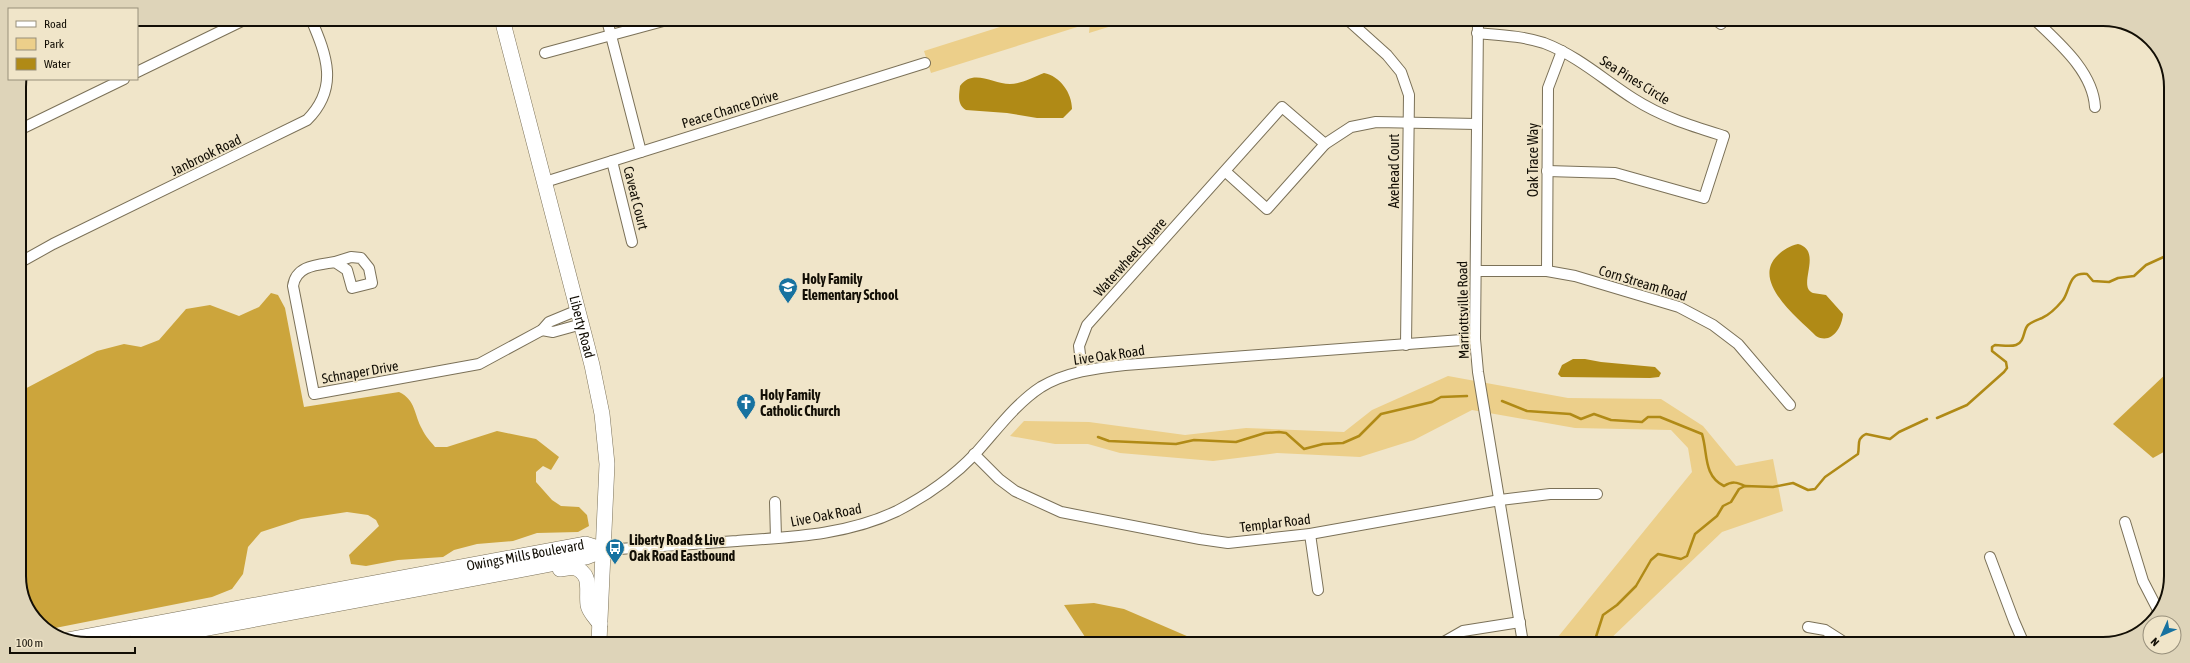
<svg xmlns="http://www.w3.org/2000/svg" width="2190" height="663" viewBox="0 0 2190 663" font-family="'Asap Condensed',sans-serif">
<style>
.green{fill:#eccf8a}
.forest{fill:#cca53c}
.water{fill:#b08a16}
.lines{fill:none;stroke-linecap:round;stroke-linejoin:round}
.stream{stroke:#b08a16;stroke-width:2.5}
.street-casing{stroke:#7b7158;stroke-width:12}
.primary-casing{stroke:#7b7158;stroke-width:16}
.street{stroke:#fff;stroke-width:10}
.primary{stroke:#fff;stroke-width:15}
.labels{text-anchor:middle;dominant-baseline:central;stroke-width:4;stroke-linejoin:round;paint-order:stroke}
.street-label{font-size:14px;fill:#120e05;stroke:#f0e5c9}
.poi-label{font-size:14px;font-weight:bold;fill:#120e05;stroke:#f0e5c9;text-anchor:start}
.rim{fill:none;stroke:#120e05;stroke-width:2}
</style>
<rect width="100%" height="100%" fill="#f0e5c9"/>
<g class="green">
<path d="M1022 20H1131L1089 33 1090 23 931 73 924 51Z"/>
<path d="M1448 376 1568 398 1661 399 1703 426 1736 466 1773 459 1783 511 1722 532 1606 643H1553L1692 472 1688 448 1671 430 1575 428 1472 410 1414 440 1360 457 1277 453 1213 461 1120 453 1088 444H1055L1010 436 1024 421 1089 422 1185 435 1246 428 1344 432 1372 410Z"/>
</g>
<g class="forest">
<path d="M271 293 278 295 285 308 304 407 399 392C416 400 414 415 422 429 425 436 431 442 435 447H447L497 431 536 439 559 457 551 470 543 466 536 472V482L552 500 561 506 579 507 587 515 589 526 578 532 537 533 513 541 477 544 454 550 443 557 398 560 366 566 351 564 349 555 379 526 376 520 368 515 347 512 301 519 261 532 248 547 243 574 232 589 212 597 50 629 36 621 19 581V392L97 351 124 344 141 347 159 340 186 309 210 305 239 316 259 307Z"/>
<path d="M2170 370 2169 449 2153 458 2113 424Z"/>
<path d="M1094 603 1124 609 1203 643H1089L1064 605Z"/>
</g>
<g class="water">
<path d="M1044 73C1060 76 1072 93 1072 109L1063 118H1037L1007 113 966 110C957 104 959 96 960 86 973 68 993 84 1010 84 1021 84 1034 77 1044 73Z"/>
<path d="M1798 244C1824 251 1796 287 1813 293 1817 294 1822 294 1826 295L1843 314C1842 328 1831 345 1816 336 1799 319 1751 282 1777 256 1783 250 1789 246 1798 244Z"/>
<path d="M1573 359H1585L1601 362 1655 367 1661 373 1659 377 1650 378 1561 377 1558 374 1562 365Z"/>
</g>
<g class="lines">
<g class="stream">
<path d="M1502 401 1527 411 1570 414 1581 419 1594 414 1611 420 1642 422 1648 417H1660L1702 434C1708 453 1703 476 1724 486 1732 481 1737 482 1745 486"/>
<path d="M1937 418 1967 405 2004 372 2007 368 2006 362 1992 351V347L1995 345C2001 345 2010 347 2016 345 2025 342 2023 330 2028 325 2033 321 2037 320 2042 318 2049 315 2058 306 2063 300 2071 288 2068 272 2087 274L2093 281 2109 282 2118 278 2134 276 2146 265 2170 254"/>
<path d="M1098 437 1109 441 1176 444 1194 440 1236 442 1265 433 1279 432 1286 433 1304 449 1323 444 1343 443 1359 436 1381 414 1432 402 1441 397 1467 396"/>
<path d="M1594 643 1603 615 1617 605 1636 586 1651 560 1658 554 1681 559 1687 556 1695 534 1717 516 1723 506 1731 502 1739 489 1745 486 1773 487 1793 483 1808 490 1815 489 1825 477 1858 454C1860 444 1856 439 1866 434L1890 439 1899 432 1927 419"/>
</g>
<defs>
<g id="street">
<path d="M607 20 641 152"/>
<path d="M1348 20 1387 55 1401 72 1409 95 1406 345"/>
<path d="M1478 21 1475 339 1478 372 1523 643"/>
<path d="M1717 21 1721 24"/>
<path d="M2036 21C2060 44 2093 72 2095 107"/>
<path d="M1477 33C1499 35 1523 36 1544 43 1578 56 1604 80 1634 99 1662 117 1692 126 1724 136L1704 198 1615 173 1547 171"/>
<path d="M545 53 667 20"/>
<path d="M137 72 246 19"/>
<path d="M19 130 124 79"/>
<path d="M612 161 632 242"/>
<path d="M1226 172 1267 209 1325 144 1351 127 1376 122 1477 124"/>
<path d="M545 182 925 63"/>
<path d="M335 262 351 257 361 258 369 268 372 283 352 288 347 270 335 262C318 265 296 265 293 286L314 394 479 364 542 330 549 322 578 310"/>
<path d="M19 263 53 244 307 120C339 88 327 56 311 19"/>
<path d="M1476 271H1547L1575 276 1679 307 1713 325 1738 344 1790 405"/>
<path d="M1547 271 1548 88 1562 51"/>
<path d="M542 330 553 332 582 324"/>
<path d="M1082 371 1079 346 1087 325 1282 107 1325 144"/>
<path d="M974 454 999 479 1015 491 1061 512 1200 539 1228 543 1310 534 1500 500 1550 494H1597"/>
<path d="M775 502 776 538"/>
<path d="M2125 522 2143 581 2158 610"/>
<path d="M1310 534 1318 590"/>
<path d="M604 550C649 547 693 544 737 541 792 537 847 535 897 511 926 496 953 477 975 454 996 431 1015 404 1041 387 1066 372 1096 368 1125 365L1475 339"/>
<path d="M1990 557 2014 621 2024 644"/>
<path d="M1808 627 1825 630 1847 644"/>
<path d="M1442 643 1463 631 1520 622"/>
</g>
<g id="primary">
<path id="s1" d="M502 19 592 365 602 414 607 464 599 642"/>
<path d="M560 569 574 567C593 575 586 589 588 605 589 612 597 619 600 624"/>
<path id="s2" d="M67 640 585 544 604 550"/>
<path d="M133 642 546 565 586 557 604 550"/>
</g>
</defs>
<use href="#street" class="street-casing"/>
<use href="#primary" class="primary-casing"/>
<use href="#street" class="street"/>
<use href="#primary" class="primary"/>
</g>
<defs>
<symbol id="school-pin" viewBox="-11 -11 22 30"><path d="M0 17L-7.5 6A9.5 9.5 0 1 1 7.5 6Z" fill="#1772a0" stroke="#f0e5c9"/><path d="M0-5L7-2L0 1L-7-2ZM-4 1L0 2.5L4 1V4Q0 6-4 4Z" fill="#fff"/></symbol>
<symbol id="church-pin" viewBox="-11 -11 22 30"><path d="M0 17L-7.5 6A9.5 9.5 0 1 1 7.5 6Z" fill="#1772a0" stroke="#f0e5c9"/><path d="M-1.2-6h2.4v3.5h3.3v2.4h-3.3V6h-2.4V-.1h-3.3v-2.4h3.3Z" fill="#fff"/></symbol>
<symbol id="bus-pin" viewBox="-11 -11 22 30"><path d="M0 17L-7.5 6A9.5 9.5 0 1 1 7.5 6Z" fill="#1772a0" stroke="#f0e5c9"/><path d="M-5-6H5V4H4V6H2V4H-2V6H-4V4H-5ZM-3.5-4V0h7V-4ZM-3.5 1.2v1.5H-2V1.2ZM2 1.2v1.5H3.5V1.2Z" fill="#fff"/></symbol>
</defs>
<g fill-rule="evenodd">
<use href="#school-pin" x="777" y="276" width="22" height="30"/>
<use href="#church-pin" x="735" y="392" width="22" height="30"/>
<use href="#bus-pin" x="604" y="537" width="22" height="30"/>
</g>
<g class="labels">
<g class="street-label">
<text transform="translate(1635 80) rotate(32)">Sea Pines Circle</text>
<text transform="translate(730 109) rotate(-17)">Peace Chance Drive</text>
<text transform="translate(206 155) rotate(-26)">Janbrook Road</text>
<text transform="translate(1533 160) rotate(-90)">Oak Trace Way</text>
<text transform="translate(1394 171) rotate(-90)">Axehead Court</text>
<text transform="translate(636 198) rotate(76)">Caveat Court</text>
<text transform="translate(1130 257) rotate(-48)">Waterwheel Square</text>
<text transform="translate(1643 283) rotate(17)">Corn Stream Road</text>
<text transform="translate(1463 310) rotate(-91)">Marriottsville Road</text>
<text stroke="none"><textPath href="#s1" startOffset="318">Liberty Road</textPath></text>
<text transform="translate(1109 355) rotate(-8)">Live Oak Road</text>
<text transform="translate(360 372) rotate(-10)">Schnaper Drive</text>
<text transform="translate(826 515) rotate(-11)">Live Oak Road</text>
<text transform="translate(1275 523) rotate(-7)">Templar Road</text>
<text stroke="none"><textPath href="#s2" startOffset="466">Owings Mills Boulevard</textPath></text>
</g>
<g class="poi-label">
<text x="802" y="279">Holy Family<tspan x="802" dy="16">Elementary School</tspan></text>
<text x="760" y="395">Holy Family<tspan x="760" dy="16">Catholic Church</tspan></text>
<text x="629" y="540">Liberty Road &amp; Live<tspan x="629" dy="16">Oak Road Eastbound</tspan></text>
</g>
</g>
<path d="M0 0H2190V663H0ZM87 26H2103A61 61 0 0 1 2164 87V576A61 61 0 0 1 2103 637H87A61 61 0 0 1 26 576V87A61 61 0 0 1 87 26Z" fill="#ded4b9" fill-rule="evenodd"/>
<path class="rim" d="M87 26H2103A61 61 0 0 1 2164 87V576A61 61 0 0 1 2103 637H87A61 61 0 0 1 26 576V87A61 61 0 0 1 87 26Z"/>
<rect x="8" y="8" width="130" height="72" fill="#f0e5c9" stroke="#978f7b"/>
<rect x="16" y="21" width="20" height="6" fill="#ffffff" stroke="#978f7b"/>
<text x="44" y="28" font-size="12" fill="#120e05">Road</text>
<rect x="16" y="38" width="20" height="12" fill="#eccf8a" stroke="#978f7b"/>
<text x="44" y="48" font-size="12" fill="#120e05">Park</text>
<rect x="16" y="58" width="20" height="12" fill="#b08a16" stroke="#978f7b"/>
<text x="44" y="68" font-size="12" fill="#120e05">Water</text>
<g transform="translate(2162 635) rotate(225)"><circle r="19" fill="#f0e5c9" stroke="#978f7b"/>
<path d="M0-3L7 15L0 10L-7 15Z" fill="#1772a0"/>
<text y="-6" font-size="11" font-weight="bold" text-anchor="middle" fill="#120e05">N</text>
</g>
<path d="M10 647v6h125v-6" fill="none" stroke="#120e05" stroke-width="2"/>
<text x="16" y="647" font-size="12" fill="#120e05" stroke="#f0e5c9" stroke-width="3" paint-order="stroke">100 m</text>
</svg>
